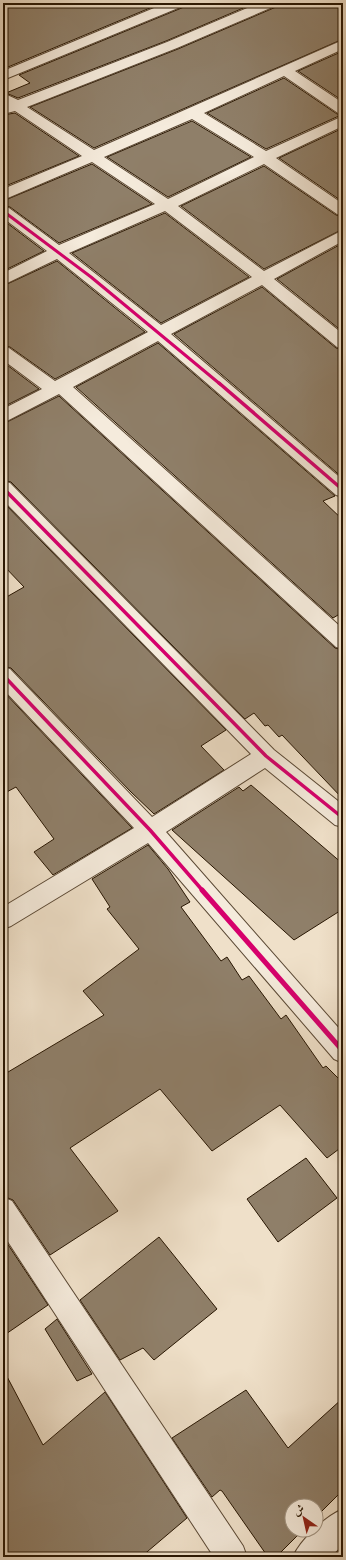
<svg xmlns="http://www.w3.org/2000/svg" width="346" height="1560" viewBox="0 0 346 1560" font-family="'EB Garamond',Amiri,serif">
<style>
.building{fill:#8f7f69;stroke:#281602}
.lines{fill:none;stroke-linecap:round;stroke-linejoin:round}
.minor-casing{stroke:#5a4834;stroke-width:2}
.minor{fill:#f5ebdc;fill-rule:evenodd}
.cycleway-far2-casing{stroke:#f5ebdc;stroke-width:4.5}
.cycleway-far1-casing{stroke:#f5ebdc;stroke-width:6}
.cycleway-casing{stroke:#f5ebdc;stroke-width:8}
.cycleway-far2{stroke:#d6006c;stroke-width:3}
.cycleway-far1{stroke:#d6006c;stroke-width:3.5}
.cycleway{stroke:#d6006c;stroke-width:5}
</style>
<rect width="100%" height="100%" fill="#efe0c9"/>
<filter id="stains"><feTurbulence type="fractalNoise" baseFrequency=".005" numOctaves="4"/><feColorMatrix values="0 0 0 0 .2 0 0 0 0 .09 0 0 0 0 .02 0 0 0 .5 -.17"/></filter>
<radialGradient id="worn" r=".72"><stop offset=".6" stop-color="#630" stop-opacity="0"/><stop offset="1" stop-color="#630" stop-opacity=".3"/></radialGradient>
<g class="building">
<path d="M12 3H162L8 67 3 64V8L9 7Z"/>
<path d="M186 3H255L166 41 18 98 6 93 30 83 19 75 184 7Z"/>
<path d="M278 3H343V39L94 148 30 107 178 49 276 7Z"/>
<path d="M343 51V101L298 71Z"/>
<path d="M284 78 337 114 341 115 266 149 207 113Z"/>
<path d="M15 113 79 156 3 187V115Z"/>
<path d="M192 121 251 157 168 197 107 157Z"/>
<path d="M343 128V202L279 158Z"/>
<path d="M92 164 152 204 59 243 10 207 3 205V201Z"/>
<path d="M264 166 336 215 343 217V229L264 269 181 206Z"/>
<path d="M165 213 249 277 161 323 72 253Z"/>
<path d="M3 220 44 251 3 271Z"/>
<path d="M343 243V332L277 279Z"/>
<path d="M57 261 145 332 55 379 10 347 3 345V286Z"/>
<path d="M262 287 336 348 343 350V478L174 334Z"/>
<path d="M158 343 335 496 323 501 343 520V612L333 618 76 387Z"/>
<path d="M3 362 39 389 3 407Z"/>
<path d="M59 396 335 648 343 650V799L282 735 279 737 268 725 265 726 254 713 245 719 11 482 3 480V424Z"/>
<path d="M3 502 226 730 201 746 224 770 154 814 131 792 11 668 3 666V599L24 587 3 565Z"/>
<path d="M3 691 132 828 53 875 34 852 54 839 16 787 3 794Z"/>
<path d="M251 785 343 864V909L294 940 172 830 239 787 243 791Z"/>
<path d="M148 845 168 869 190 902 181 907 221 961 227 957 242 980 249 976 281 1019 286 1015 323 1068 326 1066 343 1083V1146L327 1158 280 1105 212 1151 160 1089 70 1148 118 1211 50 1255 13 1200 3 1196V1075L104 1015 83 991 139 949 107 909 110 907 92 879Z"/>
<path d="M306 1158 337 1198 278 1242 247 1199Z"/>
<path d="M3 1237 48 1305 3 1336Z"/>
<path d="M159 1237 217 1309 154 1360 143 1348 120 1360 80 1300Z"/>
<path d="M57 1319 92 1374 77 1381 45 1329Z"/>
<path d="M3 1369 43 1445 105 1392 187 1518 141 1557H3Z"/>
<path d="M246 1390 288 1448 343 1398V1490L316 1517V1506H292V1530H303L276 1557H268L222 1491 220 1490 212 1497 172 1438Z"/>
</g>
<g class="lines">
<defs>
<g id="minor">
<path d="M3 3H11L9 6 4 7Z"/>
<path d="M166 3H185L183 6 3 80V71Z"/>
<path d="M259 3H277L275 6 177 48 27 107 94 150 343 40V49L295 71 343 103V114L338 113 284 76 204 113 266 151 343 116V126L276 158 343 204V216L337 214 264 164 178 206 264 271 343 230V241L274 279 343 334V349L337 347 262 285 171 334 343 480V497L336 495 158 341 73 387 343 629V649L336 647 59 394 3 423V409L42 389 3 360V346L9 348 55 381 148 332 57 259 3 285V273L47 251 3 218V206L9 208 59 245 155 204 92 162 3 200V189L82 156 15 111 3 114V106L6 105 3 103V93L18 100 167 42ZM192 119 254 157 168 199 104 157ZM165 211 252 277 161 325 69 253Z"/>
<path d="M3 481 10 483 274 750 343 805V827L335 825 265 768 166 832 343 1033V1063L334 1059 148 843 11 926 3 929V907L134 828 3 689V667L10 669 152 817 251 754 3 500Z"/>
<path d="M3 1197 12 1201 243 1546 247 1557H214L3 1234Z"/>
<path d="M343 1509V1545L330 1557H293C300 1540 326 1516 343 1509Z"/>
</g>
</defs>
<use href="#minor" class="minor-casing"/>
<use href="#minor" class="minor"/>
<defs>
<path id="cycleway-far2" d="M3 211 91 277 220 384"/>
<g id="cycleway-far1">
<path d="M219 383 343 490"/>
<path d="M3 488 266 756 343 818"/>
<path d="M3 675 150 830 203 891"/>
</g>
<path id="cycleway" d="M202 890 343 1051"/>
</defs>
<use href="#cycleway-far2" class="cycleway-far2-casing"/>
<use href="#cycleway-far1" class="cycleway-far1-casing"/>
<use href="#cycleway" class="cycleway-casing"/>
<use href="#cycleway-far2" class="cycleway-far2"/>
<use href="#cycleway-far1" class="cycleway-far1"/>
<use href="#cycleway" class="cycleway"/>
</g>
<rect width="346" height="1560" fill="none" stroke="#efe0c9" stroke-width="16"/>
<rect x="4" y="4" width="338" height="1552" fill="none" stroke="#281602" stroke-width="2"/>
<rect x="8" y="8" width="330" height="1544" fill="none" stroke="#281602"/>
<g transform="translate(304 1518) rotate(326)"><circle r="19" fill="#f5ebdc" stroke="#a39685"/>
<path d="M0-3L7 15L0 10L-7 15Z" fill="#8f2418"/>
<text y="-6" font-size="11" font-weight="bold" text-anchor="middle" fill="#281602">ش</text>
</g>
<rect width="100%" height="100%" filter="url(#stains)"/>
<rect width="100%" height="100%" fill="url(#worn)"/>
</svg>
